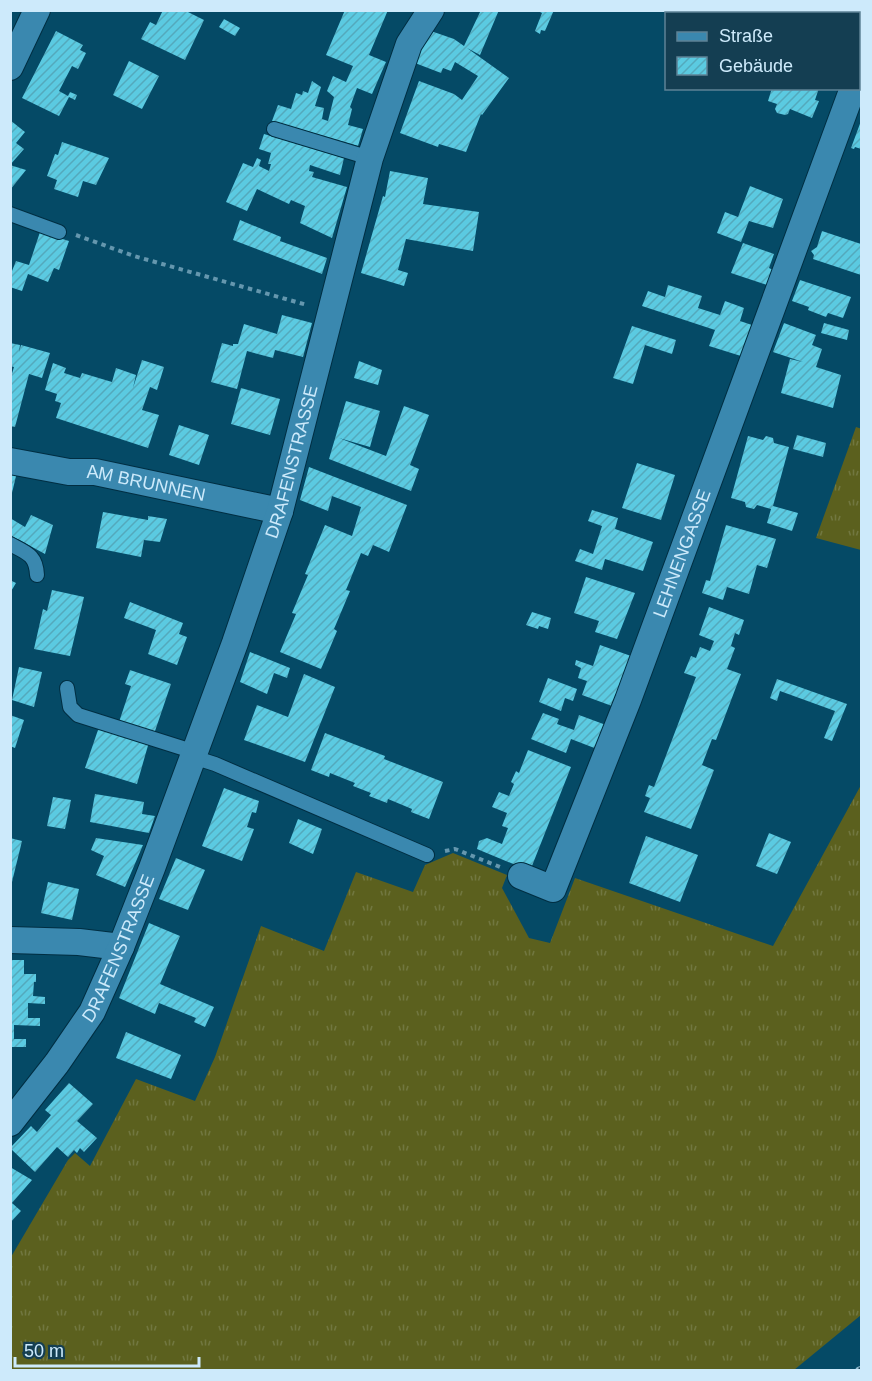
<svg xmlns="http://www.w3.org/2000/svg" width="872" height="1381" viewBox="0 0 872 1381" font-family="Arial,sans-serif">
<style>
.grass{fill:url(#grass-tufts)}
.building{fill:url(#building-hatch)}
.lines{fill:none;stroke-linecap:round;stroke-linejoin:round}
.service-casing{stroke:#012e42;stroke-width:16}
.minor-casing{stroke:#012e42;stroke-width:28}
.path{stroke:#6597ae;stroke-width:4;stroke-dasharray:4.5 4.5;stroke-linecap:butt}
.service{stroke:#3a88af;stroke-width:14}
.minor{stroke:#3a88af;stroke-width:26}
.rail-casing{stroke:#93bcd0;stroke-width:7}
.rail{stroke:#143e52;stroke-width:4.5;stroke-dasharray:14;stroke-linecap:butt}
.labels{text-anchor:middle;dominant-baseline:central;stroke-width:6;stroke-linejoin:round;paint-order:stroke}
.street-label{font-size:18px;fill:#cdeafb;stroke:#143e52}
</style>
<defs>
<pattern id="grass-tufts" width="24" height="20" patternUnits="userSpaceOnUse" patternTransform="scale(1.5)"><rect width="24" height="20" fill="#5b601e"/><path d="M3 7l-1-3M5 7V3M7 7l1-3M15 17l-1-3M17 17v-4M19 17l1-3" fill="none" stroke="#717740"/></pattern>
<pattern id="building-hatch" width="6" height="6" patternUnits="userSpaceOnUse" patternTransform="scale(1.5)"><rect width="6" height="6" fill="#5bcae1"/><path d="M-1 1l2-2M0 6l6-6M5 7l2-2" fill="none" stroke="#54a9bc"/></pattern>
</defs>
<rect width="100%" height="100%" fill="#054a66"/>
<g class="grass">
<path d="M856 427 862 429 861 550 816 538Z"/>
<path d="M861 785V1315L794 1370H11V1257L68 1160 75 1153 90 1166 136 1079 195 1101 215 1057 261 926 324 951 356 872 413 892 425 865 453 853 507 875 502 888 529 938 550 943 575 878 773 946Z"/>
</g>
<g class="building">
<path d="M163 10H184L204 20 185 60 141 39 150 22 156 25Z"/>
<path d="M345 10 363 12 364 10H388L369 55 386 62 372 94 357 88 350 107 352 109 348 125 363 129 358 146 272 121 278 105 291 109 296 93 302 95 303 91 308 93 312 81 321 87 315 106 324 108 322 119 328 121 334 97 327 91 333 76 346 82 353 66 326 55Z"/>
<path d="M481 10H499L480 55 467 48 509 78 482 115 481 114 466 152 439 144 438 147 400 133 419 81 454 94 462 100 478 76 455 62 451 71 443 68 441 73 415 63 428 30 454 39 464 46Z"/>
<path d="M536 10H554L545 31 541 30 540 34 535 31 542 13Z"/>
<path d="M807 10H861V26L859 34 858 14H806Z"/>
<path d="M224 19 240 28 235 36 219 27Z"/>
<path d="M56 31 83 45 80 50 86 53 78 69 72 66 59 91 68 96 70 92 77 95 75 100 69 97 59 116 22 98Z"/>
<path d="M129 61 159 76 142 109 113 95Z"/>
<path d="M772 88H819L815 100 819 101 812 118 790 109 788 114 785 115 777 113 775 109 777 104 768 101Z"/>
<path d="M10 120 25 132 16 143 24 149 10 165Z"/>
<path d="M861 121V149L855 147 854 149 851 148Z"/>
<path d="M264 134 344 158 340 175 310 165 309 171 314 172 312 177 347 187 332 238 300 223 305 206 291 200 289 204 257 189 247 211 226 202 243 163 253 167 257 158 261 160 259 166 269 171 271 164H268L271 153 259 149Z"/>
<path d="M62 142 109 158 96 185 83 181 78 197 54 189 57 180 47 176 55 154 58 155Z"/>
<path d="M10 165 26 170 10 190Z"/>
<path d="M390 171 428 178 423 204 479 212 473 251 406 239 398 270 408 273 404 286 361 273 383 196 385 197Z"/>
<path d="M750 186 783 199 773 228 749 221 741 242 717 233 725 212 738 217Z"/>
<path d="M240 220 281 237 280 241 327 258 322 274 233 240Z"/>
<path d="M822 231 861 244V275L813 259 814 255 811 251 817 247Z"/>
<path d="M40 232 69 241 59 270 54 268 48 282 28 274 22 291 10 287V270L12 271 16 261 29 265Z"/>
<path d="M743 243 774 254 769 268 773 270 767 285 731 273Z"/>
<path d="M800 280 851 297 843 318 828 313 826 317 808 310 809 307 792 301Z"/>
<path d="M668 285 702 296 698 308 720 315 725 301 744 308 740 321 752 325 741 356 709 346 715 330 642 306 648 291 665 297Z"/>
<path d="M282 315 312 323 303 357 275 350 273 358 247 351 237 389 211 382 222 343 233 346V344H238L244 324 277 334Z"/>
<path d="M784 323 816 335 812 345 822 349 816 367 841 375 833 408 781 393 790 359 803 362 773 352Z"/>
<path d="M824 323 849 330 847 340 821 333Z"/>
<path d="M632 326 676 340 672 354 645 345 633 384 613 378Z"/>
<path d="M10 343 20 345 19 352 21 345 50 353 42 378 29 374 15 427 10 426V380L14 367 10 366Z"/>
<path d="M142 360 164 367 157 390 150 387 142 410 159 415 148 448 56 418 61 403 55 401 57 394 45 390 53 363 66 368 64 373 80 378 82 373 112 382 116 368 136 375 133 388Z"/>
<path d="M359 361 382 370 378 385 354 378Z"/>
<path d="M241 388 280 399 270 435 231 424Z"/>
<path d="M346 401 380 411 370 447 339 438 386 456 404 406 429 415 410 465 419 469 411 491 329 459Z"/>
<path d="M179 425 209 435 199 465 169 455Z"/>
<path d="M797 435 826 443 823 457 793 449Z"/>
<path d="M748 436 763 440 766 436 773 438 774 443 789 447 773 506 798 513 792 531 767 523 771 509 757 505 754 509 746 507 745 502 731 498Z"/>
<path d="M637 463 675 475 661 520 622 508Z"/>
<path d="M309 467 407 505 389 552 373 545 368 556 361 553 346 590 350 591 334 629 337 631 321 669 280 652 296 614 292 613 308 575 305 574 325 525 352 536 361 507 332 496 328 511 300 500Z"/>
<path d="M10 470 17 472 11 497H10Z"/>
<path d="M592 510 618 518 615 529 653 542 643 571 605 559 602 570 575 561 580 549 593 554 602 526 588 521Z"/>
<path d="M103 512 148 520V516L167 519 160 542 144 540 141 557 96 548Z"/>
<path d="M31 515 53 525 45 554 10 535V518L25 527Z"/>
<path d="M726 525 776 539 767 568 757 565 749 594 727 587 723 600 702 593 706 580 710 581Z"/>
<path d="M586 577 635 593 617 639 595 632 599 621 574 613Z"/>
<path d="M10 580 16 583 10 593Z"/>
<path d="M52 590 84 597 70 656 34 649 43 609 47 611Z"/>
<path d="M130 602 183 623 179 634 187 637 177 665 148 654 156 630 124 618Z"/>
<path d="M709 607 744 620 739 635 735 633 731 646 735 648 727 669 741 674 716 740 712 739 702 765 714 770 691 829 644 812 650 798 645 796 649 785 654 787 696 677 684 673 691 656 696 658 700 647 710 651 714 641 699 635Z"/>
<path d="M532 612 551 618 548 629 539 626 538 629 526 625Z"/>
<path d="M600 645 631 656 612 706 582 695 587 681 578 678 581 668 575 665 576 660 593 666Z"/>
<path d="M250 652 290 668 287 678 274 673 267 694 240 682Z"/>
<path d="M19 667 42 672 34 707 12 700Z"/>
<path d="M130 670 171 684 154 734 119 722 131 686 125 684Z"/>
<path d="M304 674 335 687 305 762 244 740 257 705 288 717Z"/>
<path d="M548 678 577 689 573 701 565 698 561 711 539 702Z"/>
<path d="M777 679 847 704 832 741 824 738 835 711 780 691 777 701 770 698Z"/>
<path d="M543 713 559 719 557 724 574 730 579 715 606 725 597 749 571 739 566 753 531 739Z"/>
<path d="M10 715 24 720 15 748 10 746Z"/>
<path d="M99 727 149 742 137 784 85 768Z"/>
<path d="M325 733 385 756 384 759 443 782 429 819 411 812 412 809 388 799 387 803 369 796 371 793 353 786 355 783 330 773 329 777 311 770Z"/>
<path d="M528 750 571 767 530 871 477 849 479 841 487 838 502 844 508 828 502 826 507 813 492 807 499 792 509 796 514 784 511 782 516 771 519 773Z"/>
<path d="M224 788 259 801 256 813 252 812 247 827 254 829 242 861 202 846Z"/>
<path d="M95 794 144 802 142 814 155 816 149 833 90 822Z"/>
<path d="M53 797 71 800 65 829 47 826Z"/>
<path d="M298 819 322 829 313 854 289 843Z"/>
<path d="M769 833 791 842 777 874 756 866Z"/>
<path d="M646 836 698 855 680 902 629 883Z"/>
<path d="M10 838 22 841 11 886 10 885Z"/>
<path d="M96 838 143 845 125 887 96 875 104 856 91 850Z"/>
<path d="M176 858 205 870 188 910 159 899Z"/>
<path d="M48 882 79 889 72 920 41 913Z"/>
<path d="M149 923 180 936 160 984 214 1007 205 1027 194 1022 196 1018 159 1003 155 1014 119 998Z"/>
<path d="M10 960H24V974H36V982H34L33 996 45 997V1004L28 1003V1018H40V1026L14 1025V1039H26V1047H10Z"/>
<path d="M126 1032 181 1055 171 1079 116 1058Z"/>
<path d="M69 1083 93 1104 77 1121 97 1138 84 1152 80 1148 77 1153 74 1150 68 1157 57 1147 35 1172 10 1148 31 1126 37 1132 51 1115 45 1110Z"/>
<path d="M10 1167 32 1180 12 1203 21 1211 10 1223Z"/>
</g>
<g class="lines">
<defs>
<g id="service">
<path d="M274 129 370 158"/>
<path d="M10 214 59 232"/>
<path d="M10 544C27 553 36 555 37 575"/>
<path d="M67 688 70 707 78 715 195 752"/>
<path d="M193 757 215 764 427 855"/>
</g>
<g id="minor">
<path d="M10 67 37 10"/>
<path d="M858 73 862 64"/>
<path id="s1" d="M10 461 69 472H95L280 511"/>
<path id="s2" d="M521 876 553 889 628 700 853 88"/>
<path d="M10 940 79 942 121 947"/>
<path id="s3" d="M10 1123 57 1063 92 1012 121 947 152 868 235 643 280 511 370 158 409 44 431 10"/>
</g>
</defs>
<use href="#service" class="service-casing"/>
<use href="#minor" class="minor-casing"/>
<g class="path">
<path d="M76 235 134 256 307 305"/>
<path d="M445 851 455 849 500 867"/>
</g>
<use href="#service" class="service"/>
<use href="#minor" class="minor"/>
<defs>
<path id="rail" d="M859 1370 862 1369"/>
</defs>
<use href="#rail" class="rail-casing"/>
<use href="#rail" class="rail"/>
</g>
<g class="labels">
<g class="street-label">
<text stroke="none"><textPath href="#s3" startOffset="724">DRAFENSTRASSE</textPath></text>
<text stroke="none"><textPath href="#s1" startOffset="138">AM BRUNNEN</textPath></text>
<text stroke="none"><textPath href="#s2" startOffset="394">LEHNENGASSE</textPath></text>
<text stroke="none"><textPath href="#s3" startOffset="207">DRAFENSTRASSE</textPath></text>
</g>
</g>
<rect width="872" height="1381" fill="none" stroke="#cdeafb" stroke-width="24"/>
<rect x="665" y="12" width="195" height="78" fill="#143e52" stroke="#5e8396" stroke-width="1.5"/>
<rect x="677" y="32" width="30" height="9" fill="#3a88af" stroke="#5e8396" stroke-width="1.5"/>
<text x="719" y="42" font-size="18" fill="#cdeafb">Straße</text>
<rect x="677" y="57" width="30" height="18" fill="url(#building-hatch)" stroke="#5e8396" stroke-width="1.5"/>
<text x="719" y="72" font-size="18" fill="#cdeafb">Gebäude</text>
<path d="M15 1357v9h184v-9" fill="none" stroke="#cdeafb" stroke-width="3"/>
<text x="24" y="1357" font-size="18" fill="#cdeafb" stroke="#143e52" stroke-width="4.5" paint-order="stroke">50 m</text>
</svg>
